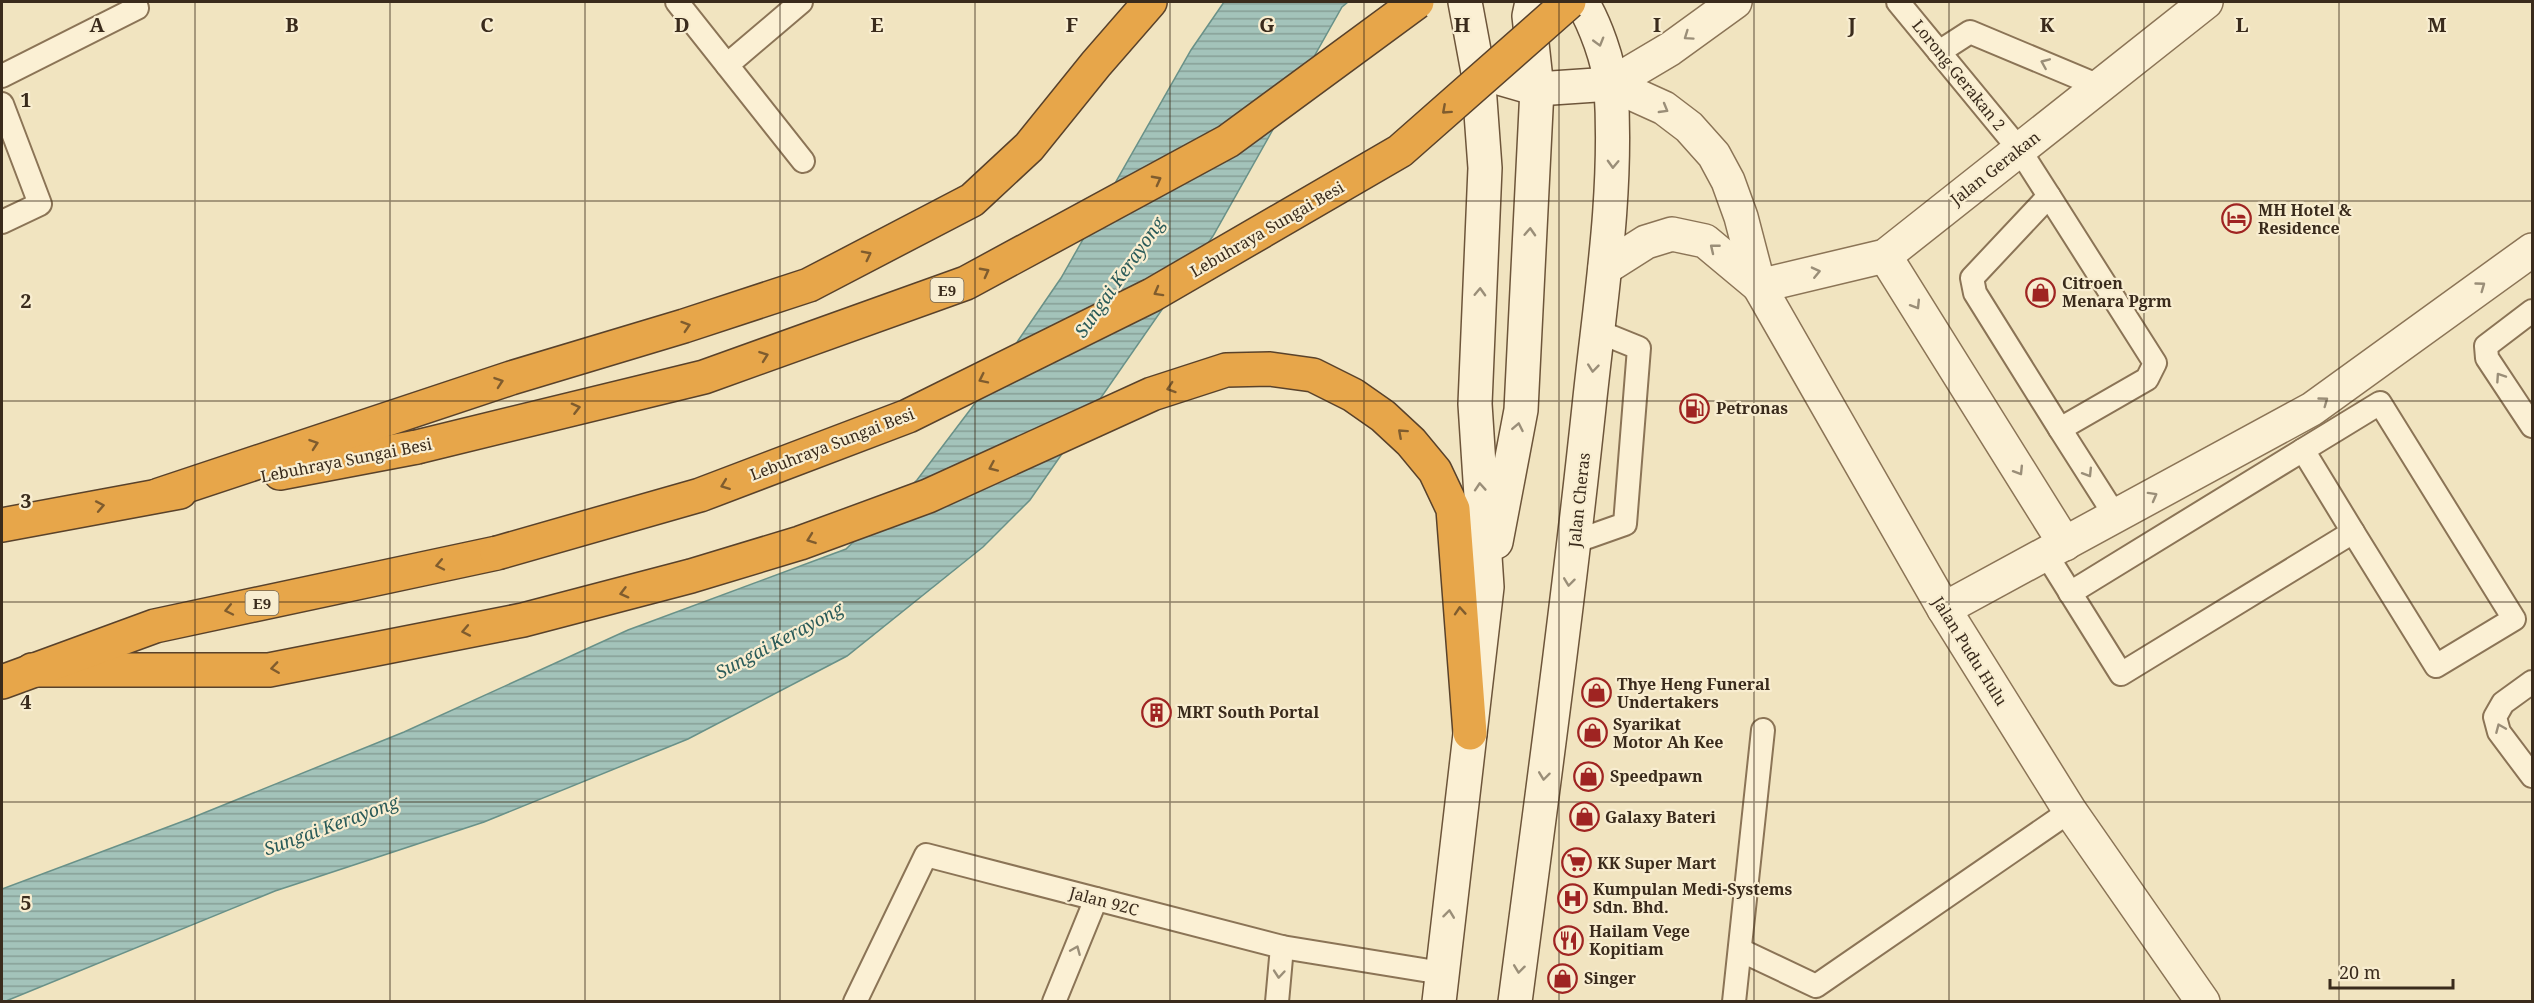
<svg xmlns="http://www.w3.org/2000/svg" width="2534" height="1003" viewBox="0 0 2534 1003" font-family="'Noto Serif',serif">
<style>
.water{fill:url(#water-rules);stroke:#699188;stroke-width:1.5}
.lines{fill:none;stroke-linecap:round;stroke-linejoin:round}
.service-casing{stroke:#8b7456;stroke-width:26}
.minor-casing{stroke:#8b7456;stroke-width:36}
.tertiary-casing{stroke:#8b7456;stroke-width:36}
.secondary-casing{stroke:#6d553a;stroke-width:36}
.motorway-casing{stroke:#59422b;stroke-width:36}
.service{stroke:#fbf0d4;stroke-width:22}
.minor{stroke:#fbf0d4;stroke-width:33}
.tertiary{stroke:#fbf0d4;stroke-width:33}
.secondary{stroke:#fbf0d4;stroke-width:33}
.motorway{stroke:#e7a64a;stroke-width:33}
.motorway-bridge-casing{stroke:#59422b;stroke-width:36;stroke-linecap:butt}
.motorway-bridge{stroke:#e7a64a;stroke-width:33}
.oneway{stroke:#9a8e78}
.oneway2{stroke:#7f5c2e}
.grid{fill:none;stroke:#3a2b1c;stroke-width:1.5;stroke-opacity:0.55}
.labels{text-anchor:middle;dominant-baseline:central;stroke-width:4.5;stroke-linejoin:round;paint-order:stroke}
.shield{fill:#f8edd0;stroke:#736552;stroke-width:1.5}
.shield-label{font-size:15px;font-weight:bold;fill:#3a2b1c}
.street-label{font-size:16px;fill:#3a2b1c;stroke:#f8edd0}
.poi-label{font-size:16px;font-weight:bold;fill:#3a2b1c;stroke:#f8edd0;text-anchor:start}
.water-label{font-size:18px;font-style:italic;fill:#2a5b59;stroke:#f8edd0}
.grid-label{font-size:20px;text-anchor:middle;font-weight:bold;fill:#3a2b1c;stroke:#f8edd0;stroke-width:4.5;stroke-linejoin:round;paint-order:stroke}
</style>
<defs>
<pattern id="water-rules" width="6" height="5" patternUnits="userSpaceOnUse" patternTransform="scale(1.5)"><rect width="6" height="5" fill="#a3c3ba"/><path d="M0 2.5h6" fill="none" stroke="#869f96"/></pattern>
</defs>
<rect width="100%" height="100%" fill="#f1e4c0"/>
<path class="water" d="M1224 2H1348L1342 7 1213 236 1030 500 983 547 847 656 688 739 484 822 275 891 6 1001 2 1002V889L189 819 404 732 628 630 846 549 917 480 976 402 1061 278 1191 50Z"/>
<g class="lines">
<defs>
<g id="service">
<path d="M677 2 803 161"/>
<path d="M1898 2 2019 149 2049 196"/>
<path d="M1939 52 1970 32 2099 86"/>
<path d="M727 65 801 2"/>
<path d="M2 76 137 8"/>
<path d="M2 104 40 204 2 222"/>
<path d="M2049 196 2155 363 2147 379 2060 429 1975 293 1972 278Z"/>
<path d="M2532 311 2486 346 2487 358 2532 426"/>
<path d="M2060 429 2116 517"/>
<path d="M1574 542 1625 524 1639 348 1597 331"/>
<path d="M2046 554 2121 674 2353 532 2436 666 2514 619 2380 403 2303 450"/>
<path d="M2070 593 2303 450 2353 532"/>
<path d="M2532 682 2503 703 2495 717 2499 732 2532 776"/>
<path d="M1740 950 1816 986 2070 811"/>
<path d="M855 1002 926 855 1282 947 1442 973"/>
<path d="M1054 1002 1096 899"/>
<path d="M1277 1002 1282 947"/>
<path d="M1734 1002 1763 730"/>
</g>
<g id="minor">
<path d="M1611 84 1664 108 1689 127 1714 155 1728 181 1741 217 1759 286 1944 609 2070 811 2203 1002"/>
<path d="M1885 256 2065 544"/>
<path d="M1605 268 1646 242 1672 234 1705 241 1759 286"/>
<path d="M1759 286 1885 256 2206 2"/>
<path d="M1944 609 2312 409 2532 250"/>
</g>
<path id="tertiary" d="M1611 84 1670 49 1735 2"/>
<g id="secondary">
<path d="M1478 72 1537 89 1611 84"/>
<path d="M1496 542 1521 410 1537 89 1529 16 1532 2"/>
<path d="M1439 1002 1487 587 1475 404 1485 168 1478 72 1465 2"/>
<path d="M1515 1002C1541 803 1568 605 1589 407 1600 301 1618 195 1611 88 1609 61 1595 24 1582 2"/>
</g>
<g id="motorway">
<path d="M280 473 417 447"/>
<path d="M159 495 511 378 684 326 809 285 972 200 1029 147 1096 64 1150 2"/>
<path d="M2 525 180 492"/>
<path d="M32 670H269L523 620 691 576 800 543 928 496 1152 394 1226 370 1270 369 1313 375 1353 395 1383 416 1411 442 1435 471 1453 509 1470 733"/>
<path d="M2 682 155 626 497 553"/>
</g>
</defs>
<use href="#service" class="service-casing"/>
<use href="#minor" class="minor-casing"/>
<use href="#tertiary" class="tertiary-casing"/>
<use href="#secondary" class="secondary-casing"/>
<use href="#motorway" class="motorway-casing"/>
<use href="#service" class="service"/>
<use href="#minor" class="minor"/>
<use href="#tertiary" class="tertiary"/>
<use href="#secondary" class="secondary"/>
<use href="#motorway" class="motorway"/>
<defs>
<g id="motorway-bridge">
<path d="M417 447 704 377 966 283 1228 141 1417 2"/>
<path d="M497 553 700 495 908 416 1152 295 1400 151 1569 2"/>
</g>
</defs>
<use href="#motorway-bridge" class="motorway-bridge-casing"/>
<use href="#motorway-bridge" class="motorway-bridge"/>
</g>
<defs><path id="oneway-chevron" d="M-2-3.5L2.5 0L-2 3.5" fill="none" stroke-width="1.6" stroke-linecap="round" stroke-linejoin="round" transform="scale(1.5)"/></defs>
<g class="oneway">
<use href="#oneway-chevron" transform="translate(1688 36) rotate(145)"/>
<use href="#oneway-chevron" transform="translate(1599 42) rotate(74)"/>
<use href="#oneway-chevron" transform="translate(2045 63) rotate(-157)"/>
<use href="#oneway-chevron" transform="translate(1664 109) rotate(30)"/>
<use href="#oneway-chevron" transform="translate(1613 164) rotate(92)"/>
<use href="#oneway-chevron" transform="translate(1530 232) rotate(-87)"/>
<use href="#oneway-chevron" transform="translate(1714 248) rotate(-141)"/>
<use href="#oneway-chevron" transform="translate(1816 272) rotate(-13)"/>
<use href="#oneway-chevron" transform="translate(2481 286) rotate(-36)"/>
<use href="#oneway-chevron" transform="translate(1480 292) rotate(-88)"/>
<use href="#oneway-chevron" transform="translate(1916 305) rotate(58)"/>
<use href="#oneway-chevron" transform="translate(1593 368) rotate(96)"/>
<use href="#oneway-chevron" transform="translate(2500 377) rotate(-124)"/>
<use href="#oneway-chevron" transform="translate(2324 401) rotate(-36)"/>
<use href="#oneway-chevron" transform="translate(1518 427) rotate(-79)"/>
<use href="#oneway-chevron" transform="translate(2019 471) rotate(58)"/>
<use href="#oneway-chevron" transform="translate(2088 473) rotate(58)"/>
<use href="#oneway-chevron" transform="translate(1480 487) rotate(-94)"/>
<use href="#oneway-chevron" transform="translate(2153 496) rotate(-29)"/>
<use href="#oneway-chevron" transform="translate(1569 582) rotate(97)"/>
<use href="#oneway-chevron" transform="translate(2500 728) rotate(-113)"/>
<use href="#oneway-chevron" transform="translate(1544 776) rotate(97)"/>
<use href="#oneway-chevron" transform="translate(1449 914) rotate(-83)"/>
<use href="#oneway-chevron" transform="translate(1076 950) rotate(-67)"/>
<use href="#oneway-chevron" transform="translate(1519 969) rotate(97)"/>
<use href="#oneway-chevron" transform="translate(1279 974) rotate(95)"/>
</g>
<g class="oneway2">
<use href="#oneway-chevron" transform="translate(1446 110) rotate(138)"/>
<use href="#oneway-chevron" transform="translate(1157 180) rotate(-28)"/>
<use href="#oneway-chevron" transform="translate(867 255) rotate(-27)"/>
<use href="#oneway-chevron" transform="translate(985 272) rotate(-28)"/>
<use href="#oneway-chevron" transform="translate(1158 292) rotate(151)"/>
<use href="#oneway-chevron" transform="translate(686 326) rotate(-18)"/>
<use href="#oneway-chevron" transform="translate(764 356) rotate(-20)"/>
<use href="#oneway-chevron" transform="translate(983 379) rotate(154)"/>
<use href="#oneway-chevron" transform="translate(499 382) rotate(-19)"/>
<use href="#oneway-chevron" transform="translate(1171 388) rotate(162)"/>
<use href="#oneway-chevron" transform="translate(576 408) rotate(-14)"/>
<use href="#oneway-chevron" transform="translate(1402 433) rotate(-138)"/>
<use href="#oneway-chevron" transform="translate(314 444) rotate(-19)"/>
<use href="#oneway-chevron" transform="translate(993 467) rotate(156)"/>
<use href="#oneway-chevron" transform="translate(725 485) rotate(159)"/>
<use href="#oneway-chevron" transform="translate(100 506) rotate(-11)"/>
<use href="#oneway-chevron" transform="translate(811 539) rotate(160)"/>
<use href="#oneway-chevron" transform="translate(440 565) rotate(168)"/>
<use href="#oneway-chevron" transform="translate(624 593) rotate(165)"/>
<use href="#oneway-chevron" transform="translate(229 610) rotate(168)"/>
<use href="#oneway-chevron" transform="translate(1460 611) rotate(-94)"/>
<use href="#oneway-chevron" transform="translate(466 631) rotate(169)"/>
<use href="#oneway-chevron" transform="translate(275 668) rotate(172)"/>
</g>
<path class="grid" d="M195 2V1002M390 2V1002M585 2V1002M780 2V1002M975 2V1002M1170 2V1002M1364 2V1002M1559 2V1002M1754 2V1002M1949 2V1002M2144 2V1002M2339 2V1002M2 201H2532M2 401H2532M2 602H2532M2 802H2532"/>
<defs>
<symbol id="hotel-ring" viewBox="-11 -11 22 22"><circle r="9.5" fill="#f8edd0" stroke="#9f2422" stroke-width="1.5"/><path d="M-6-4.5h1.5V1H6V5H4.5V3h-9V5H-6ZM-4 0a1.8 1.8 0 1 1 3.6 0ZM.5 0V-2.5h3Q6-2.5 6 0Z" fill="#9f2422"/></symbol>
<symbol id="shop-ring" viewBox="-11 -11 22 22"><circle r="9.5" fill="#f8edd0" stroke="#9f2422" stroke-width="1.5"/><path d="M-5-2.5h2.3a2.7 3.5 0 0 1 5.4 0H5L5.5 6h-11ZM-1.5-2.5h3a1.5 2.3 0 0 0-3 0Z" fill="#9f2422"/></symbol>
<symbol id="fuel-ring" viewBox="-11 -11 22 22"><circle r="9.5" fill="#f8edd0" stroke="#9f2422" stroke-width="1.5"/><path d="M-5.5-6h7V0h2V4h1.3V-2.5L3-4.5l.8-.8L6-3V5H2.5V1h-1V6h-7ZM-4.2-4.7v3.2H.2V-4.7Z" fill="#9f2422"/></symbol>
<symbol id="building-ring" viewBox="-11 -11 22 22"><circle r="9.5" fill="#f8edd0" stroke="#9f2422" stroke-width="1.5"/><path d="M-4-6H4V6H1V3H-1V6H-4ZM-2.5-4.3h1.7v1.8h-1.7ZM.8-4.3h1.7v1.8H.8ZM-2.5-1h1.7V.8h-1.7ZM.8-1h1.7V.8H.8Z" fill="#9f2422"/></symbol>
<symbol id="supermarket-ring" viewBox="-11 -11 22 22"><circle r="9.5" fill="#f8edd0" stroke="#9f2422" stroke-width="1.5"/><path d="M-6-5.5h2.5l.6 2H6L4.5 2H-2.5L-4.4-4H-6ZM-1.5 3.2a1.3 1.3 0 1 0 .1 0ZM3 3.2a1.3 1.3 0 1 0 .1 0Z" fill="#9f2422"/></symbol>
<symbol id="hospital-ring" viewBox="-11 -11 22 22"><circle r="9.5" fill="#f8edd0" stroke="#9f2422" stroke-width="1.5"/><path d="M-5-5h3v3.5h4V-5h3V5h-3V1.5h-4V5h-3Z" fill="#9f2422"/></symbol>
<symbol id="restaurant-ring" viewBox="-11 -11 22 22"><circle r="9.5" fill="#f8edd0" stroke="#9f2422" stroke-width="1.5"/><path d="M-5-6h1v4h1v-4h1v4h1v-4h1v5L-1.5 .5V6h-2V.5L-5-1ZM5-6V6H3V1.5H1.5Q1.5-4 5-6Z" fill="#9f2422"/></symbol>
</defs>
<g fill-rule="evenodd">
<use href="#hotel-ring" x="2220" y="202" width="33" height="33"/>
<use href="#shop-ring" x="2024" y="276" width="33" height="33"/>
<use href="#fuel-ring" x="1678" y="392" width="33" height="33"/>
<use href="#shop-ring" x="1580" y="676" width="33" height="33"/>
<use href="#building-ring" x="1140" y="696" width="33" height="33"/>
<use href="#shop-ring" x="1576" y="716" width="33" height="33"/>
<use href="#shop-ring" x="1572" y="760" width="33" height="33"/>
<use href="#shop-ring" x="1568" y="800" width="33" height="33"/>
<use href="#supermarket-ring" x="1560" y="846" width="33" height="33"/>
<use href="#hospital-ring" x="1556" y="882" width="33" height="33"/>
<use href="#restaurant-ring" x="1552" y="924" width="33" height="33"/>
<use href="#shop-ring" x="1546" y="962" width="33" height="33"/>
</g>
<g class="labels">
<g class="shield">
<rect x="930.5" y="278" width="33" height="24" rx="4.5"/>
<rect x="245.5" y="591" width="33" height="24" rx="4.5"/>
</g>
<g class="shield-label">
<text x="947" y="290">E9</text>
<text x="262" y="603">E9</text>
</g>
<g class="street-label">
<text transform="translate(1959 75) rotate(51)">Lorong Gerakan 2</text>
<text transform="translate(1995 168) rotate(-38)">Jalan Gerakan</text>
<text transform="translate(1267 229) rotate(-30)">Lebuhraya Sungai Besi</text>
<text transform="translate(832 444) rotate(-21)">Lebuhraya Sungai Besi</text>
<text transform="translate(346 460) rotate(-11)">Lebuhraya Sungai Besi</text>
<text transform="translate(1579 500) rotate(-84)">Jalan Cheras</text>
<text transform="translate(1970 651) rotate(58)">Jalan Pudu Hulu</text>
<text transform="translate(1104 901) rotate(15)">Jalan 92C</text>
</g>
<g class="poi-label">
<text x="2258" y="210">MH Hotel &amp;<tspan x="2258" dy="18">Residence</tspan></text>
<text x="2062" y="283">Citroen<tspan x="2062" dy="18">Menara Pgrm</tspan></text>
<text x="1716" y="408">Petronas</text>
<text x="1617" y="684">Thye Heng Funeral<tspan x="1617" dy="18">Undertakers</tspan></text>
<text x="1177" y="712">MRT South Portal</text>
<text x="1613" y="724">Syarikat<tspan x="1613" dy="18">Motor Ah Kee</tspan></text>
<text x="1610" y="776">Speedpawn</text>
<text x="1605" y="817">Galaxy Bateri</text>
<text x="1597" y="863">KK Super Mart</text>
<text x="1593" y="889">Kumpulan Medi-Systems<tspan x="1593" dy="18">Sdn. Bhd.</tspan></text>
<text x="1589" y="931">Hailam Vege<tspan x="1589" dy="18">Kopitiam</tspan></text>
<text x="1584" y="978">Singer</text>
</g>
<g class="water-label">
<text transform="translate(1119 277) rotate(-55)">Sungai Kerayong</text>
<text transform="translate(779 640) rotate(-28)">Sungai Kerayong</text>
<text transform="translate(331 825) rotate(-20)">Sungai Kerayong</text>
</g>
</g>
<g class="grid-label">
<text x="97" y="32">A</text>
<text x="292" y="32">B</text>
<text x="487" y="32">C</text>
<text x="682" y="32">D</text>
<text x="877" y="32">E</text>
<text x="1072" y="32">F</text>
<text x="1267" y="32">G</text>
<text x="1462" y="32">H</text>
<text x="1657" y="32">I</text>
<text x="1852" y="32">J</text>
<text x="2047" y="32">K</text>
<text x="2242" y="32">L</text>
<text x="2437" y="32">M</text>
<text x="26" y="107">1</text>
<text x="26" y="308">2</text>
<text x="26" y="508">3</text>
<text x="26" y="709">4</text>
<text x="26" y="910">5</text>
</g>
<rect width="2534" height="1003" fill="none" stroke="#3a2b1c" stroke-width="6"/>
<path d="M2330 979v9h123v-9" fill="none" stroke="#3a2b1c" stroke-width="3"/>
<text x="2339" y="979" font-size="18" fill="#3a2b1c" stroke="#f8edd0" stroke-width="4.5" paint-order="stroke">20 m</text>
</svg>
